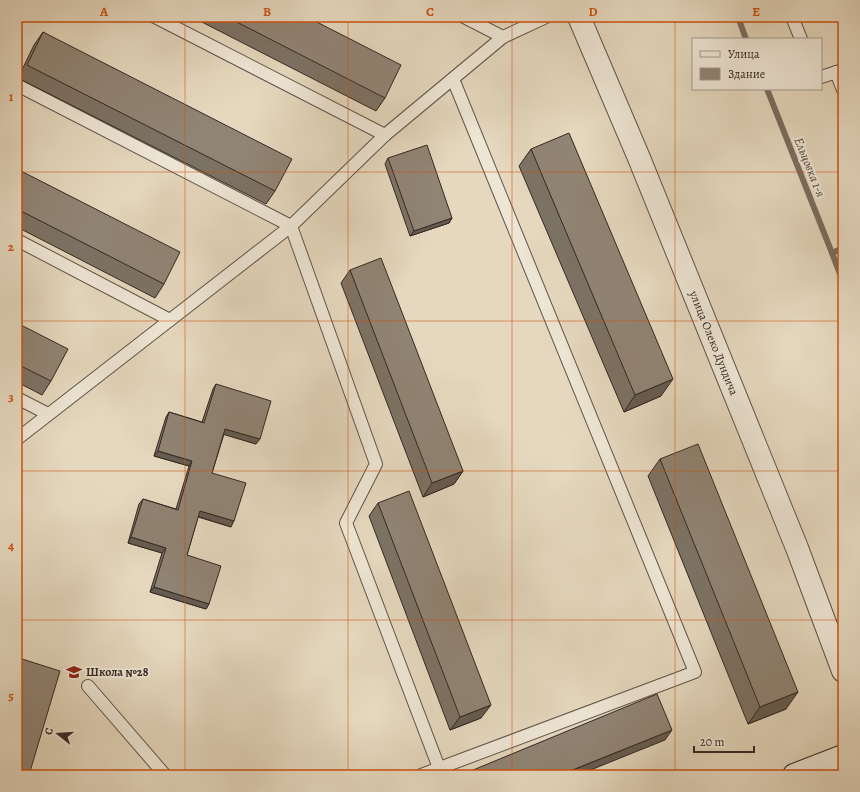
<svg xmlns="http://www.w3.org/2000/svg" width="860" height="792" viewBox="0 0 860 792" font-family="Alegreya,serif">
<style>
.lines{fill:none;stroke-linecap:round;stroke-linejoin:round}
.stream{stroke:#7a6e60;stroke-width:6}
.service-casing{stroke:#60544a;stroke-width:14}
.minor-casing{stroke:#60544a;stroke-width:24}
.secondary-casing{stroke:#342823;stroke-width:24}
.service{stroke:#eee6d5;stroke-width:12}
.minor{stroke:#eee6d5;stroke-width:22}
.secondary{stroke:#eee6d5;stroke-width:22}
.tram{stroke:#342823;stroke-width:1}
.wall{fill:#7c7264;stroke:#342823}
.shaded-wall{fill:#655c51;stroke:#342823}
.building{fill:#908474;stroke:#342823}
.grid{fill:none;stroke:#cd520f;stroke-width:1;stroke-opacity:0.55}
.labels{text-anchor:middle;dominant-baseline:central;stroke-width:4;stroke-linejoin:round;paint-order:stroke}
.street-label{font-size:12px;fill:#342823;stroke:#eee6d5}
.poi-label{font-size:12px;font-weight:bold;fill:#342823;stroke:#eee6d5;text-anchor:start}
.water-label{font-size:13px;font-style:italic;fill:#574b42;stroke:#eee6d5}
.neatline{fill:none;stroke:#cd520f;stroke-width:1.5}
.grid-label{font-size:13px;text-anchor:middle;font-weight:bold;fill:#cd520f}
</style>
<rect width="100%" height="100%" fill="#e5d8be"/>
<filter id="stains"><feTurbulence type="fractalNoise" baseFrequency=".005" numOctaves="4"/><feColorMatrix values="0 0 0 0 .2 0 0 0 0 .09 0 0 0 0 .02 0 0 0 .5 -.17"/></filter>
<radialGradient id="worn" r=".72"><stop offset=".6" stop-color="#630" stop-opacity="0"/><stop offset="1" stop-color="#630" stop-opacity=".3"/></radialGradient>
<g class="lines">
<g class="stream">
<path d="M738 17 746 39"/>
<path d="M767 89 832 253"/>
<path d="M843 248 832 253 843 282"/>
</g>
<defs>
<g id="service">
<path d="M155 17 385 135"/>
<path d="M464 17 503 37"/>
<path d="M792 17 801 39"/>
<path d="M836 72 843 90"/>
<path d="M821 77 843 70"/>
<path d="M17 85 291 226 385 135 503 37 546 17"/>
<path d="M17 240 170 320"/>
<path d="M17 398 48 414"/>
<path d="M17 439 291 226 376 464 346 523 439 768"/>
<path d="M88 686 165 775"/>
<path d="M421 775 695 672 453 79"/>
</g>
<path id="minor" d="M579 17 639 158 797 548 843 671"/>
<path id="secondary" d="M794 775 843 756"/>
</defs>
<use href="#service" class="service-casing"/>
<use href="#minor" class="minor-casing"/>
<use href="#secondary" class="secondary-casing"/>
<use href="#service" class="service"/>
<use href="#minor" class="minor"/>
<use href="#secondary" class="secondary"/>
<path class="tram" d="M825 775 843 768"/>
</g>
<g class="wall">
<path d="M192 17H307L385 98 376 111Z"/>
<path d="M43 32 275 191 266 204 18 78 34 45Z"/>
<path d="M531 149 661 396 624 412 519 166Z"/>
<path d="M388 158 452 218 449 223 410 236 385 164Z"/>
<path d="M17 169 164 284 155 298 17 227Z"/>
<path d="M350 270 463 471 454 484 423 497 341 283Z"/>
<path d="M17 323 51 381 42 395 17 382Z"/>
<path d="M216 384 256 444 224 434 212 473 231 527 198 517 187 555 209 604 206 609 150 592 162 553 128 543 139 504 143 499 176 509 189 466 154 456 166 417 169 412 202 422 213 389Z"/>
<path d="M660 459 786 709 748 724 648 476Z"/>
<path d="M378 503 481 718 450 730 369 516Z"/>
<path d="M22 659 17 775V667Z"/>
</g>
<g class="shaded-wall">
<path d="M452 218 449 223 410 236 414 231Z"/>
<path d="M673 379 661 396 624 412 635 395Z"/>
<path d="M225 429 260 439 256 444 222 434Z"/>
<path d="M158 451 192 461 189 466 154 456Z"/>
<path d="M463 471 454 484 423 497 432 483Z"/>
<path d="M200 511 234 521 231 527 197 516Z"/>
<path d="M131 537 166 548 162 553 128 543Z"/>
<path d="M154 587 209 604 206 609 150 592Z"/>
<path d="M798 692 786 709 748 724 760 707Z"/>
<path d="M491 705 481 718 450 730 460 717Z"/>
<path d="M672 730 665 740 578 775H560Z"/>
</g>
<g class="building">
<path d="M227 17H307L401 65 385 98Z"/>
<path d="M43 32 292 159 275 191 27 65Z"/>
<path d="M569 133 673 379 635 395 531 149Z"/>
<path d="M427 145 452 218 414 231 388 158Z"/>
<path d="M17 169 180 252 164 284 17 209Z"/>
<path d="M381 258 463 471 432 483 350 270Z"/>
<path d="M17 323 68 349 51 381 17 364Z"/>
<path d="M216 384 271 401 260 439 225 429 212 473 246 483 234 521 200 511 187 555 221 566 209 604 154 587 166 548 131 537 143 499 178 510 192 461 158 451 169 412 204 423Z"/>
<path d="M698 444 798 692 760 707 660 459Z"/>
<path d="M409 491 491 705 460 717 378 503Z"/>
<path d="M22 659 60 671 29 775H17V676Z"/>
<path d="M657 694 672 730 560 775H461Z"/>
</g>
<path class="grid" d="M185 17V775M348 17V775M512 17V775M675 17V775M17 172H843M17 321H843M17 471H843M17 620H843"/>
<defs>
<symbol id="school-bare" viewBox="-9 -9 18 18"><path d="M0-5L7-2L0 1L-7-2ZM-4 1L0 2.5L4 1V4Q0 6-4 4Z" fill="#8f2418" stroke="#eee6d5" stroke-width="2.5" paint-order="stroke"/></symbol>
</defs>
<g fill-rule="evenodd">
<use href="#school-bare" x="63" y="661" width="22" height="22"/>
</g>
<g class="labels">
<g class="street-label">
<text transform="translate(714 343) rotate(68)">улица Олеко Дундича</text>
</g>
<g class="poi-label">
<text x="86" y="672">Школа №28</text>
</g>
<g class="water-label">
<text transform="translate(810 167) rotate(68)">Ельцовка 1-я</text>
</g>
</g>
<rect width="860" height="792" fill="none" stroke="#e5d8be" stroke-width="44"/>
<rect x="692" y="38" width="130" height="52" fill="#eee6d5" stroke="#a49a8e"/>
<rect x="700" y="51" width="20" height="6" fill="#eee6d5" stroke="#a49a8e"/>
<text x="728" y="58" font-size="12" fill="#342823">Улица</text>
<rect x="700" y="68" width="20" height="12" fill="#908474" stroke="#a49a8e"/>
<text x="728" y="78" font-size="12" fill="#342823">Здание</text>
<g transform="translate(58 734) rotate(287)" stroke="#eee6d5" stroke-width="3" paint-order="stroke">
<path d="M0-3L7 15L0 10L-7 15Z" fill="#342823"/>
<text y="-6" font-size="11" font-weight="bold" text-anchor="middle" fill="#342823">С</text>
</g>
<path d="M694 746v6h60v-6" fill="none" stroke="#342823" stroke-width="2"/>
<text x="700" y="746" font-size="12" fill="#342823" stroke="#eee6d5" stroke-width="3" paint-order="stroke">20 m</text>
<rect x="22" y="22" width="816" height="748" class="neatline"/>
<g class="grid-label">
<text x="104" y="16">A</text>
<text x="267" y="16">B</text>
<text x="430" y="16">C</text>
<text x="593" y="16">D</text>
<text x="756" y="16">E</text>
<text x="11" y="101">1</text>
<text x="11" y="251">2</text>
<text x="11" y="401">3</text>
<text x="11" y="550">4</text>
<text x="11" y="700">5</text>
</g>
<rect width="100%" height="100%" filter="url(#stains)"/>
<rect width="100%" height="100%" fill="url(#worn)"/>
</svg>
